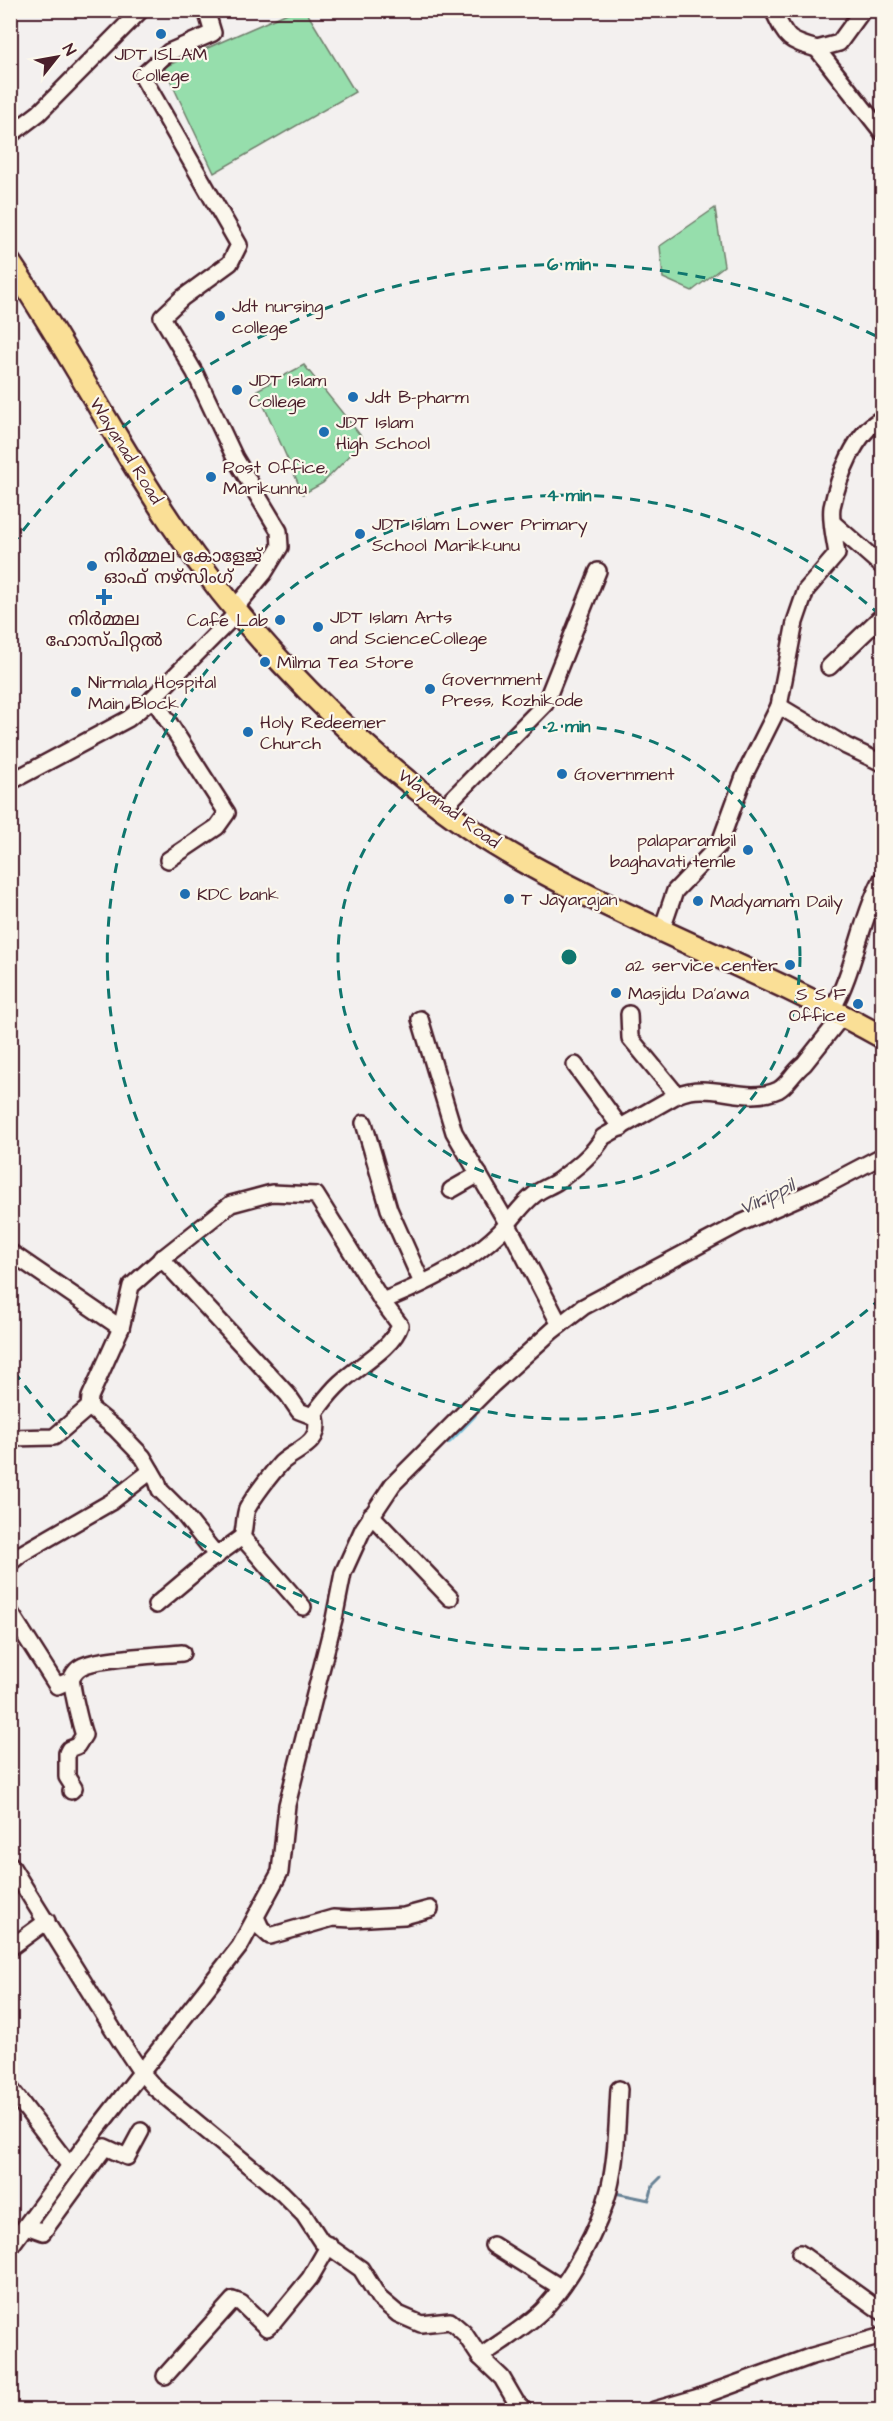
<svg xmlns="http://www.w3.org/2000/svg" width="893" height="2421" viewBox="0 0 893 2421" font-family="'Architects Daughter','Noto Sans Malayalam',sans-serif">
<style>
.green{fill:#96deac;stroke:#707e6c;stroke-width:1.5}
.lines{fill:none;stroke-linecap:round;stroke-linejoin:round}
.stream{stroke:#688396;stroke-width:3}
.canal{stroke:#7cc5dd;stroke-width:10}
.minor-casing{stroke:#4a1f2b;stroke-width:20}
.highway-casing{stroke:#4a1f2b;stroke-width:26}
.minor{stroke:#fbf7ec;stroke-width:15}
.highway{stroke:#fadf96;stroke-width:21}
.ring{fill:none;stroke:#0f766e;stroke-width:3;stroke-dasharray:10 8}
.poi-dot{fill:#1f6fb2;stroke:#fbf7ec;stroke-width:2}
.labels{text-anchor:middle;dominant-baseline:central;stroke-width:4.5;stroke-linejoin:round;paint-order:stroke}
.poi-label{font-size:18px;fill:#4a1f2b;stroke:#fbf7ec;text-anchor:start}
.street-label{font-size:18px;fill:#4a1f2b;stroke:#fbf7ec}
.water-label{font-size:20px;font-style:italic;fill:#595160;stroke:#fbf7ec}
.centre{fill:#0f766e;stroke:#fbf7ec;stroke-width:3}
.ring-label{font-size:18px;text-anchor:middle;font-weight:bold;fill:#0f766e;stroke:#fbf7ec;stroke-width:4.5;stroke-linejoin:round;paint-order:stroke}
</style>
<rect width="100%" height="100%" fill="#f3f0ef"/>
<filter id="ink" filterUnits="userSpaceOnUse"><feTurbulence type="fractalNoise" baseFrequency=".0167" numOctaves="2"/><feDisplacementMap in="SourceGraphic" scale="12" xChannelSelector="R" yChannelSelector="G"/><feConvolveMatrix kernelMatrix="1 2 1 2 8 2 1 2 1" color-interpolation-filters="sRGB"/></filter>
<g filter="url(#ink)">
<g class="green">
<path d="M292 11H306L355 92 214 173 164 67Z"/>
<path d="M715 208 724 266 692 291 663 278 660 246Z"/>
<path d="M304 365 361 436 363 442 323 483 303 494 257 390Z"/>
</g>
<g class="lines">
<path class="stream" d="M615 2196V2193L649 2200 653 2185 661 2177"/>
<path class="canal" d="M448 1439 472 1414"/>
<defs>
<g id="minor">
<path d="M206 10 213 33 169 52 142 76 239 245 230 263 182 298 162 317 195 373 235 458 279 531 280 547 264 573 235 608"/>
<path d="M773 10C787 39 786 40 817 49"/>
<path d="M863 10 839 43 817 49 882 132"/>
<path d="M10 135 39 113 141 10"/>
<path d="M833 523 882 566"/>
<path d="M829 667 882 616"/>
<path d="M153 698 227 813 217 827 168 860"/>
<path d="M779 706 846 746 882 763"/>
<path d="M10 782 128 719 149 702 238 612"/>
<path d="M443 808 545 704 598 571"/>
<path d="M661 932 675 891 719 845 745 774 779 706 795 622 806 590 837 554C835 540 830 521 832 507 838 479 855 431 882 419"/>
<path d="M832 1010C855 969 860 921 882 879"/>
<path d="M629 1014 630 1038 677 1095"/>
<path d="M420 1019 454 1132 507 1223 560 1325"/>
<path d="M575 1065 621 1128"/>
<path d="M364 1123 389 1209 422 1283"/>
<path d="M451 1190 479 1174"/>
<path d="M10 1252 121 1328"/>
<path d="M161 1258 288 1395 299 1411 312 1416C321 1405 329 1393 340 1383 358 1366 393 1348 400 1325L382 1301C423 1285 469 1263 500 1232 512 1220 521 1205 534 1195 541 1189 551 1186 558 1181 574 1169 594 1154 603 1137L677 1095C710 1080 745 1105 778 1090 788 1085 794 1071 804 1064L843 1015"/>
<path d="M89 1407 116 1429 143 1457 157 1481 160 1490 181 1511 217 1556"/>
<path d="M10 1438 54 1437 89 1407 90 1397 121 1328 131 1286 159 1261 231 1204 272 1193 316 1195 382 1301"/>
<path d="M371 1515 450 1598"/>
<path d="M242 1537 303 1607"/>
<path d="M10 1563 21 1554 111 1502 151 1471"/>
<path d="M156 1605 206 1563 242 1537C245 1528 244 1517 247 1509 254 1496 271 1474 281 1463 296 1449 322 1445 316 1418L312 1416"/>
<path d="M10 1612 57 1686 71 1680"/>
<path d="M71 1791 74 1788 67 1777V1753L69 1749 77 1746 84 1735C81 1727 70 1683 72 1677 74 1673 77 1669 81 1667 95 1658 162 1655 182 1653"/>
<path d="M10 1864 121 2042 141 2072 155 2088 282 2193 304 2215 321 2241 361 2269 379 2298 398 2314 421 2324 450 2321 464 2333 480 2357 502 2378 516 2402 524 2410"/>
<path d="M256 1917 261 1928 270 1936 333 1918 352 1919 404 1916 430 1909"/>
<path d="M10 1948 47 1921"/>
<path d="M10 2088 70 2166"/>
<path d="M26 2226 43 2232 105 2147 127 2157 141 2131"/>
<path d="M493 2245 560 2287"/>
<path d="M10 2247 97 2129 240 1946 280 1872 287 1805 334 1619 343 1573 363 1529 393 1484 492 1385 552 1331 583 1307 741 1223 821 1188 882 1156"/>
<path d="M800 2253 882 2312"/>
<path d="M480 2357C499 2343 526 2327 543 2310 571 2280 599 2229 609 2190 617 2157 617 2122 619 2089"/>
<path d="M165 2376 233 2300 241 2303 267 2328 273 2323 310 2278 329 2245"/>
<path d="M654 2410 699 2397 812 2356 882 2336"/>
</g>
<path id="highway" d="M10 263C69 349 116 443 175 529 253 643 356 748 469 828 504 852 541 872 579 891 679 942 784 982 882 1037"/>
</defs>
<use href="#minor" class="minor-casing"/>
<use href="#highway" class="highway-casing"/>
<use href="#minor" class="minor"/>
<use href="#highway" class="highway"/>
</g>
</g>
<g class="ring">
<circle cx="569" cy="957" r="231"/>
<path d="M881 1298A462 462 0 1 1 881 616"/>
<path d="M878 1577A693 693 0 0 1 12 1369M12 545A693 693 0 0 1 878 337"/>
</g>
<g class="poi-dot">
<circle cx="161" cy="34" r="6"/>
<circle cx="220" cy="316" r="6"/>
<circle cx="237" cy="390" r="6"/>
<circle cx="353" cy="397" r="6"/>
<circle cx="324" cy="432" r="6"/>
<circle cx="211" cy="477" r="6"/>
<circle cx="360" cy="534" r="6"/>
<circle cx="92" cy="566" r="6"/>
<path d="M101 588h6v6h6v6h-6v6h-6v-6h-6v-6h6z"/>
<circle cx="280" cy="620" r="6"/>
<circle cx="318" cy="627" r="6"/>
<circle cx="265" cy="662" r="6"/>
<circle cx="430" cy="689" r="6"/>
<circle cx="76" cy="692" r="6"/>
<circle cx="248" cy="732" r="6"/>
<circle cx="562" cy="774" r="6"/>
<circle cx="748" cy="850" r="6"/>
<circle cx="185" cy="894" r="6"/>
<circle cx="509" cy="899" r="6"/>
<circle cx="698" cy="901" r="6"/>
<circle cx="790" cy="965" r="6"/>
<circle cx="616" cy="993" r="6"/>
<circle cx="858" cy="1004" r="6"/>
</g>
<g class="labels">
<g class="poi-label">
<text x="161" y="54" text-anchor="middle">JDT ISLAM<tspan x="161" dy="21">College</tspan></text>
<text x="232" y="306">Jdt nursing<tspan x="232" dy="21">college</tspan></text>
<text x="249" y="380">JDT Islam<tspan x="249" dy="21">College</tspan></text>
<text x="365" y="397">Jdt B-pharm</text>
<text x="336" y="422">JDT Islam<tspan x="336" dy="21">High School</tspan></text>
<text x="223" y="467">Post Office,<tspan x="223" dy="21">Marikunnu</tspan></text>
<text x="372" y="524">JDT Islam Lower Primary<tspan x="372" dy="21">School Marikkunu</tspan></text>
<text x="104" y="556">നിർമ്മല കോളേജ്<tspan x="104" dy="21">ഓഫ് നഴ്സിംഗ്</tspan></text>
<text x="330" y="617">JDT Islam Arts<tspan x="330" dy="21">and ScienceCollege</tspan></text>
<text x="104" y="619" text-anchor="middle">നിർമ്മല<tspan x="104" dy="21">ഹോസ്പിറ്റൽ</tspan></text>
<text x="268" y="620" text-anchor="end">Cafe Lab</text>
<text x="277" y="662">Milma Tea Store</text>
<text x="442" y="679">Government<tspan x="442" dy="21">Press, Kozhikode</tspan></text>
<text x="88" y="682">Nirmala Hospital<tspan x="88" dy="21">Main Block</tspan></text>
<text x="260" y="722">Holy Redeemer<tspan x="260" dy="21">Church</tspan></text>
<text x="574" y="774">Government</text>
<text x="736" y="840" text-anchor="end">palaparambil<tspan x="736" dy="21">baghavati temle</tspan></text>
<text x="197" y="894">KDC bank</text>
<text x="521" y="899">T Jayarajan</text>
<text x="710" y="901">Madyamam Daily</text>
<text x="778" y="965" text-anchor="end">a2 service center</text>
<text x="628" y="993">Masjidu Da'awa</text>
<text x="846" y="994" text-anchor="end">S S F<tspan x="846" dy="21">Office</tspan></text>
</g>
<g class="street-label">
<text transform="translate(126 451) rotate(58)">Wayanad Road</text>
<text transform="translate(449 809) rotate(36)">Wayanad Road</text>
</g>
<g class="water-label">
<text transform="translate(767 1197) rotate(-26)">Virippil</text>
</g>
</g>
<circle cx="569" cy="957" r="9" class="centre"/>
<g class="ring-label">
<text x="569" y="270">6 min</text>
<text x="569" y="501">4 min</text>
<text x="569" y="732">2 min</text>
</g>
<rect width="893" height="2421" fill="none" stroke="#fbf7ec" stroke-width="36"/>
<rect x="18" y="18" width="857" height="2385" fill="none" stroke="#4a1f2b" stroke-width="2" filter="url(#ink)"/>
<g transform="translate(57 57) rotate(59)" stroke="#fbf7ec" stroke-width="4.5" paint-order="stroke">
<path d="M0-4.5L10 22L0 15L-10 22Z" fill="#4a1f2b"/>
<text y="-9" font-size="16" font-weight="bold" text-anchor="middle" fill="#4a1f2b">N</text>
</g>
</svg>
